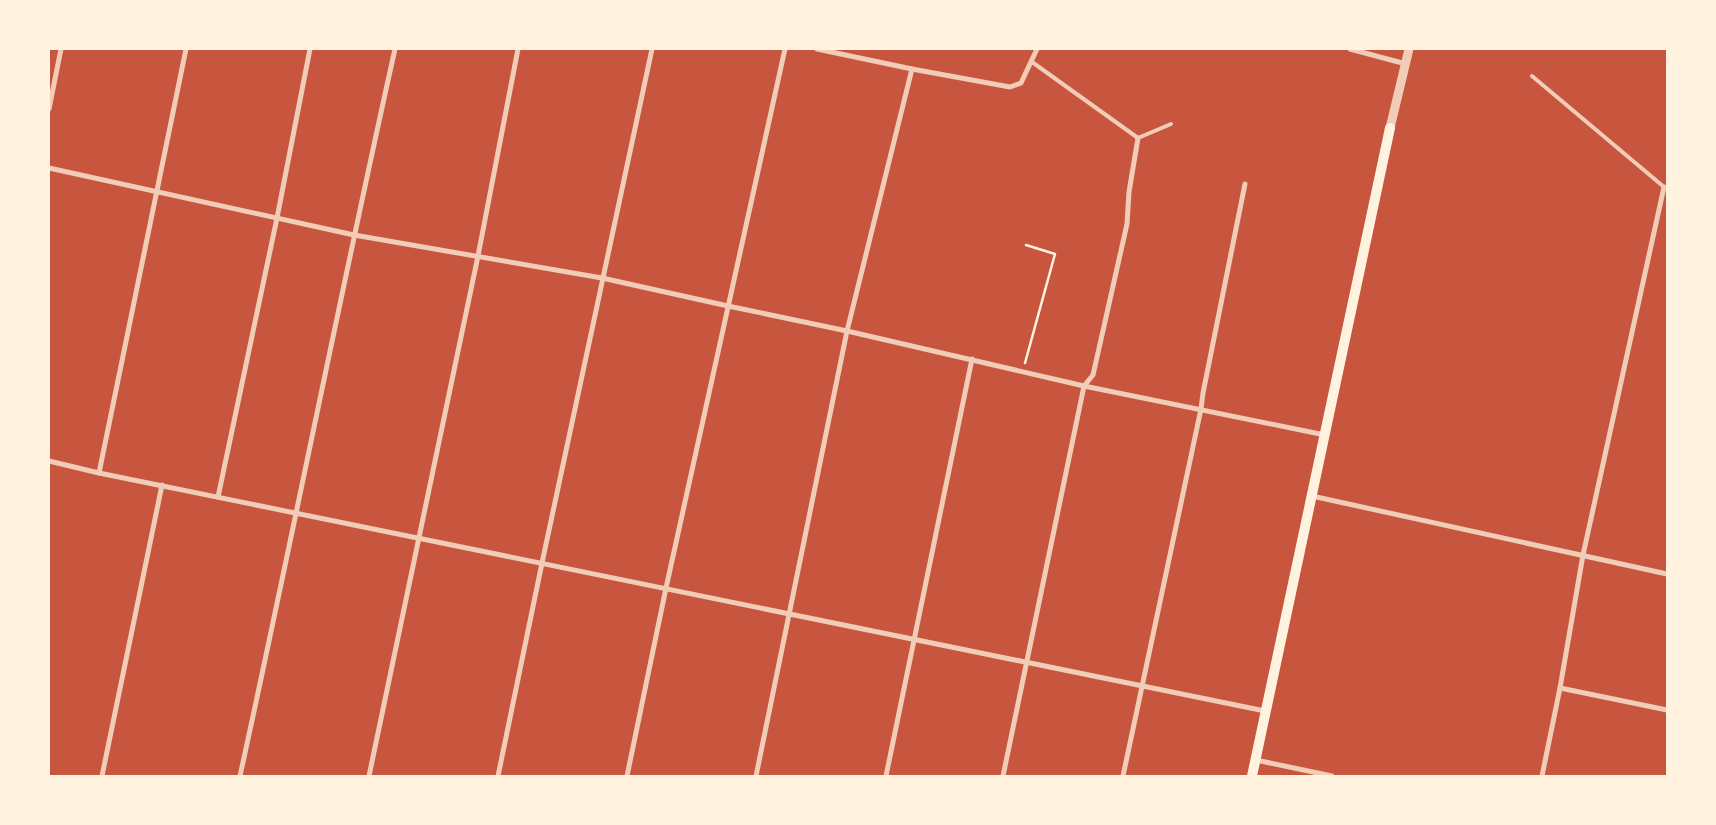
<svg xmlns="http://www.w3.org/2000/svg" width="1716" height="825" viewBox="0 0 1716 825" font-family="'PT Serif',serif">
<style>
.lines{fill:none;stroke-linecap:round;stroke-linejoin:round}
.path{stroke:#fff3e0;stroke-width:2.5}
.service{stroke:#f1ccb7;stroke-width:4}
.minor{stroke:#f1ccb7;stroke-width:5}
.tertiary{stroke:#f1ccb7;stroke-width:9}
.secondary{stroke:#fff3e0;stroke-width:10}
</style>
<rect width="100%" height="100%" fill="#c8553d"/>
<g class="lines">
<path class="path" d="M1025 363 1055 254 1026 245"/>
<g class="service">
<path d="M1032 62 1138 138 1171 124"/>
<path d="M1532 76 1664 187"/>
</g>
<g class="minor">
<path d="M817 49 912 69 1010 87 1021 83 1037 49"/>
<path d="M1350 49 1406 64"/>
<path d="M49 109 61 49"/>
<path d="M49 168 354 235 602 278 728 306 847 331 1084 386 1325 435"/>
<path d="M49 461 99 473 1265 711"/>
<path d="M99 473 186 49"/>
<path d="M1312 496 1667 574"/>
<path d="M218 497 277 218 310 49"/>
<path d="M1560 688 1667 710"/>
<path d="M1256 760 1332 776"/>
<path d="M102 776 162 485"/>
<path d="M240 776C293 534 341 291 395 49"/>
<path d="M369 776 478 256 518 49"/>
<path d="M498 776 542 563 652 49"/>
<path d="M627 776 666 588 785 49"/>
<path d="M756 776 847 331 912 69"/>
<path d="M886 776 972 359"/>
<path d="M1003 776 1084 386 1093 375 1127 224 1129 192 1138 138"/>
<path d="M1123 776 1201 409 1203 393 1245 184"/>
<path d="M1542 776 1560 688 1583 555 1664 187"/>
</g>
<path class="tertiary" d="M1390 128 1409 49"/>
<path class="secondary" d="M1252 776 1390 128"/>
</g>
<rect width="1716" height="825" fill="none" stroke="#fff3e0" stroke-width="100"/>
</svg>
